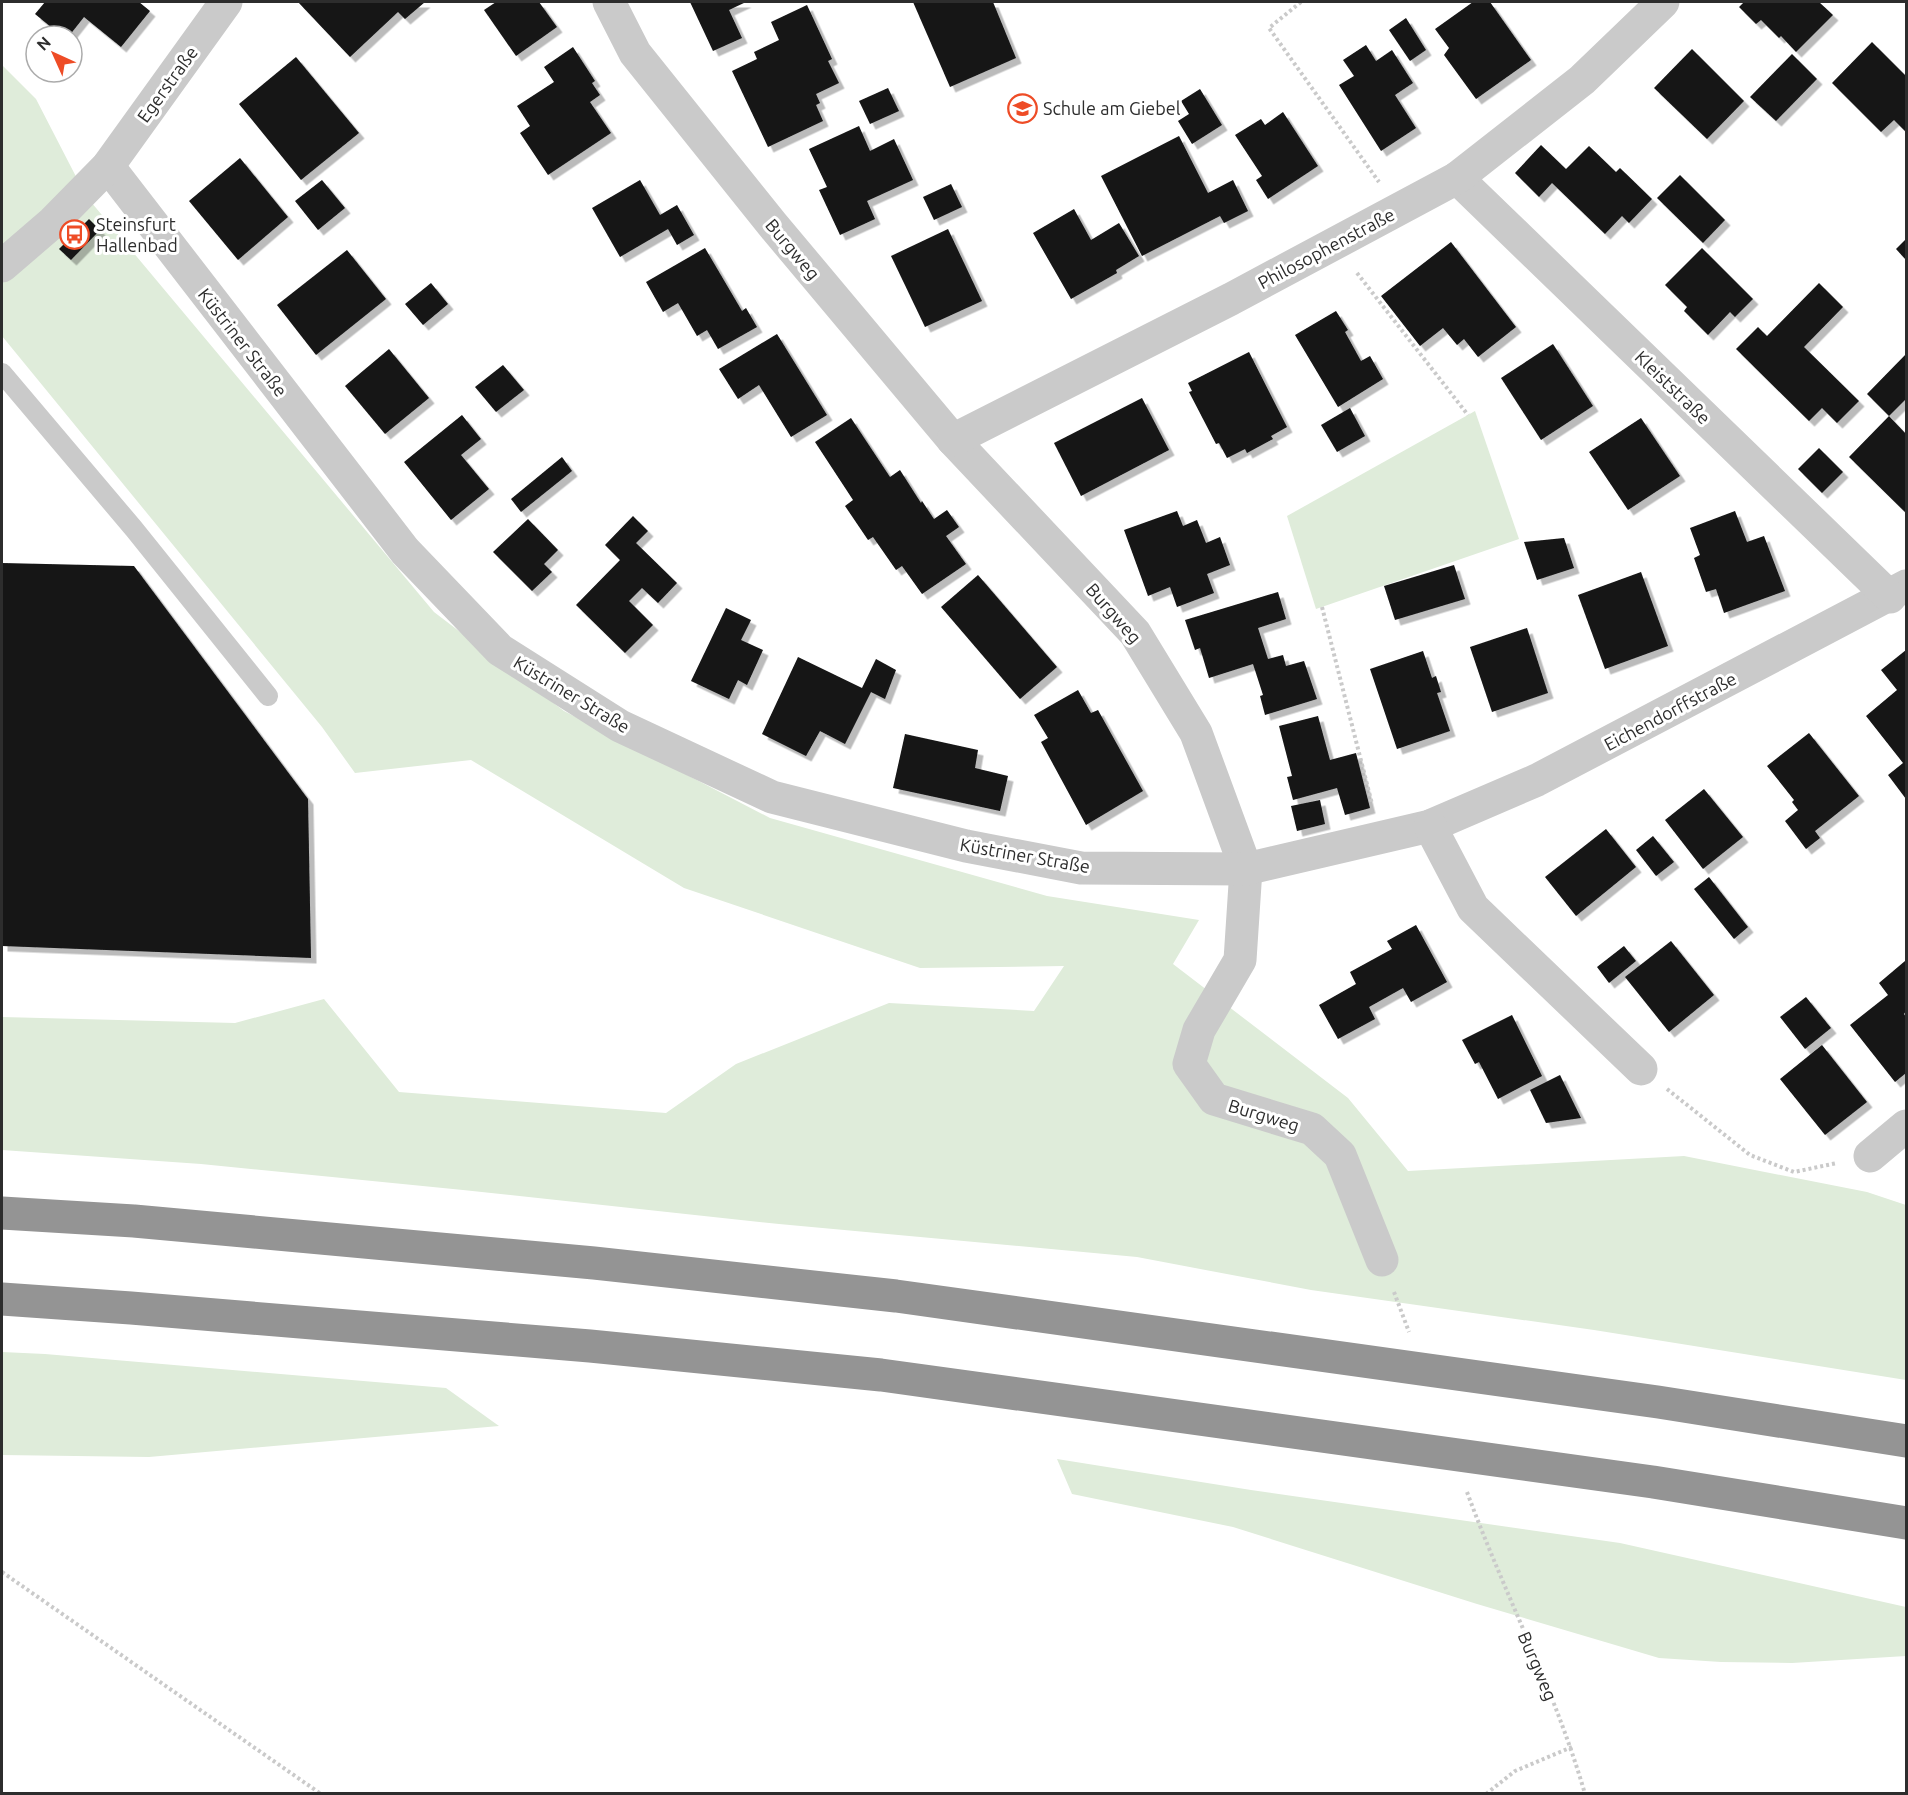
<svg xmlns="http://www.w3.org/2000/svg" width="1908" height="1795" viewBox="0 0 1908 1795" font-family="Ubuntu,sans-serif">
<style>
.green{fill:#dfecda}
.building{fill:#141414;filter:url(#shadow)}
.lines{fill:none;stroke-linecap:round;stroke-linejoin:round}
.path{stroke:#cacaca;stroke-width:4;stroke-dasharray:3 3;stroke-linecap:butt}
.lane{stroke:#cacaca;stroke-width:20}
.street{stroke:#cacaca;stroke-width:33}
.highway{stroke:#949494;stroke-width:33}
.labels{text-anchor:middle;dominant-baseline:central;stroke-width:6;stroke-linejoin:round;paint-order:stroke}
.street-label{font-size:18px;fill:#2d2d2d;stroke:#fff}
.poi-label{font-size:18px;fill:#2d2d2d;stroke:#fff;text-anchor:start}
</style>
<defs>
<filter id="shadow"><feDropShadow dx="5.5" dy="5.5" stdDeviation="0" flood-color="#0004"/></filter>
</defs>
<rect width="100%" height="100%" fill="#fff"/>
<g class="green">
<path d="M2 65 36 99 86 196 434 612 564 711 770 818 1047 896 1199 920 1173 964 1348 1098 1408 1171 1684 1156 1867 1192 1906 1205V1380L1594 1330 1311 1290 1137 1257 779 1224 463 1190 201 1164 2 1150V1017L235 1023 324 999 399 1092 666 1113 736 1064 889 1003 1034 1011 1064 966 920 968 684 888 471 760 355 773 322 727 2 336Z"/>
<path d="M1475 411 1519 539 1316 609 1287 516Z"/>
<path d="M2 1352 45 1354 446 1388 499 1426 149 1457 2 1455Z"/>
<path d="M1057 1459 1251 1490 1620 1543 1906 1607V1656L1792 1663 1721 1662 1659 1658 1477 1604 1233 1527 1072 1494Z"/>
</g>
<g class="building">
<path d="M45 2H139L150 11 121 47 84 17 69 36H62L35 14Z"/>
<path d="M298 2H425L405 19 398 12 350 57Z"/>
<path d="M496 2H539L557 27 516 56 484 10Z"/>
<path d="M690 2H746L729 10 742 38 713 51Z"/>
<path d="M913 2H993L1016 58 950 87Z"/>
<path d="M1473 2H1490L1531 60 1476 99 1444 55 1449 48 1435 29Z"/>
<path d="M1744 2H1819L1833 15 1796 52 1781 36 1779 38 1761 20 1756 24 1739 7Z"/>
<path d="M807 5 832 59 828 61 839 83 816 94 820 103 816 105 823 121 768 147 732 71 757 59 754 52 779 40 771 22Z"/>
<path d="M1406 18 1426 50 1410 61 1389 30Z"/>
<path d="M1872 42 1906 76V132L1894 120 1881 132 1832 83Z"/>
<path d="M1366 45 1376 61 1392 50 1413 83 1395 95 1416 128 1381 151 1339 85 1354 76 1343 60Z"/>
<path d="M573 47 595 81 592 83 600 95 590 102 611 133 548 175 520 133 530 126 517 106 554 82 544 67Z"/>
<path d="M1692 49 1744 101 1707 139 1654 88Z"/>
<path d="M1792 54 1817 79 1776 121 1750 97Z"/>
<path d="M296 57 359 133 301 180 239 104Z"/>
<path d="M888 88 899 111 870 124 859 101Z"/>
<path d="M1200 89 1222 125 1192 144 1178 121 1189 114 1181 101Z"/>
<path d="M1283 112 1318 166 1268 199 1256 180 1262 176 1235 135 1261 119 1265 125Z"/>
<path d="M859 126 870 151 894 139 913 180 867 201 875 219 840 235 819 190 827 187 809 149Z"/>
<path d="M1179 136 1208 193 1233 180 1248 211 1224 223 1220 216 1142 256 1101 176Z"/>
<path d="M1541 145 1566 169 1589 146 1616 172 1620 168 1652 199 1629 223 1622 216 1605 234 1552 183 1539 197 1515 173Z"/>
<path d="M240 158 288 217 238 260 189 201Z"/>
<path d="M1680 175 1725 220 1703 243 1657 198Z"/>
<path d="M322 180 345 208 318 230 295 201Z"/>
<path d="M640 180 660 215 677 205 694 235 677 245 668 229 620 257 592 208Z"/>
<path d="M951 184 962 207 934 220 923 197Z"/>
<path d="M1074 209 1091 240 1119 223 1139 256 1116 270 1117 273 1071 299 1033 233Z"/>
<path d="M89 219 100 230 71 260 59 249Z"/>
<path d="M948 229 982 301 925 327 891 256Z"/>
<path d="M1906 239V260L1896 249Z"/>
<path d="M1451 242 1516 327 1478 357 1464 339 1457 345 1443 328 1420 346 1381 296Z"/>
<path d="M705 248 742 311 746 308 757 327 718 349 707 330 697 336 678 303 663 312 646 282Z"/>
<path d="M1702 248 1753 299 1735 317 1730 312 1708 335 1684 311 1687 307 1665 285Z"/>
<path d="M347 250 386 299 316 355 277 305Z"/>
<path d="M431 283 448 304 423 325 405 304Z"/>
<path d="M1819 283 1843 307 1804 347 1859 401 1837 423 1822 408 1809 421 1736 349 1758 327 1767 336Z"/>
<path d="M1336 311 1348 330 1345 332 1361 361 1370 356 1383 379 1338 407 1295 335Z"/>
<path d="M777 334 827 415 791 437 759 385 738 399 719 369Z"/>
<path d="M1553 344 1593 406 1541 440 1501 378Z"/>
<path d="M389 349 429 398 385 434 345 386Z"/>
<path d="M1249 352 1287 427 1271 436 1273 439 1247 453 1245 449 1227 458 1219 443 1216 444 1189 392 1192 391 1188 383Z"/>
<path d="M1906 354V399L1889 416 1906 434V513L1849 457 1889 416 1867 394Z"/>
<path d="M503 365 524 390 496 412 475 387Z"/>
<path d="M1142 398 1169 450 1081 496 1054 443Z"/>
<path d="M1350 408 1365 436 1337 452 1321 425Z"/>
<path d="M462 415 481 439 461 455 489 489 451 520 404 462Z"/>
<path d="M851 418 890 477 900 470 921 503 922 501 934 519 947 510 959 527 946 536 966 564 922 594 902 566 896 570 873 537 868 540 845 506 853 500 815 442Z"/>
<path d="M1641 418 1680 476 1628 510 1589 452Z"/>
<path d="M1819 448 1843 472 1822 493 1798 469Z"/>
<path d="M562 457 572 471 521 512 511 499Z"/>
<path d="M1177 511 1183 526 1197 520 1206 543 1220 537 1230 565 1207 574 1214 593 1177 607 1170 587 1148 596 1124 530Z"/>
<path d="M1735 511 1747 542 1764 536 1785 591 1724 613 1716 589 1706 592 1694 558 1700 555 1690 528Z"/>
<path d="M633 516 648 531 636 543 677 583 658 603 642 588 629 601 653 625 625 653 576 605 620 560 605 545Z"/>
<path d="M528 519 558 550 544 564 552 572 532 591 493 552Z"/>
<path d="M1564 538 1574 568 1537 580 1524 542Z"/>
<path d="M2 563 134 566 308 799 311 958 2 946Z"/>
<path d="M1454 565 1465 599 1395 620 1384 586Z"/>
<path d="M1641 572 1668 646 1605 669 1578 595Z"/>
<path d="M978 575 1057 667 1020 699 941 607Z"/>
<path d="M1278 592 1286 619 1258 628 1268 659 1283 655 1286 666 1304 661 1317 699 1265 715 1260 696 1263 695 1253 664 1209 678 1200 648 1195 650 1185 620Z"/>
<path d="M726 608 751 620 741 640 763 650 747 685 738 680 729 699 691 681Z"/>
<path d="M1527 628 1548 693 1492 712 1470 647Z"/>
<path d="M1906 650V799L1888 775 1903 763 1866 716 1897 690 1881 670Z"/>
<path d="M1423 651 1432 678 1436 676 1441 692 1437 693 1450 731 1397 749 1370 669Z"/>
<path d="M798 657 862 688 876 659 896 670 885 699 871 692 845 744 820 731 806 756 762 734Z"/>
<path d="M1078 690 1091 713 1098 710 1143 791 1086 825 1041 742 1048 738 1034 715Z"/>
<path d="M1318 716 1330 760 1356 753 1370 808 1345 815 1337 788 1293 800 1287 777 1292 776 1279 726Z"/>
<path d="M1809 733 1859 796 1815 831 1820 838 1806 849 1785 821 1798 810 1792 802 1794 800 1767 766Z"/>
<path d="M905 734 978 750 975 768 1008 776 1000 811 893 788Z"/>
<path d="M1704 789 1743 837 1703 869 1665 820Z"/>
<path d="M1320 800 1325 824 1297 831 1291 806Z"/>
<path d="M1606 829 1636 867 1576 916 1545 877Z"/>
<path d="M1653 836 1674 862 1656 876 1636 850Z"/>
<path d="M1709 877 1748 927 1734 939 1694 889Z"/>
<path d="M1416 925 1447 982 1411 1002 1403 988 1369 1007 1375 1019 1338 1039 1319 1005 1356 984 1350 972 1392 949 1387 941Z"/>
<path d="M1671 941 1714 995 1669 1032 1625 977Z"/>
<path d="M1624 946 1636 961 1609 983 1597 967Z"/>
<path d="M1905 961 1906 1011 1904 1014 1906 1017V1073L1895 1082 1850 1025 1888 995 1879 983Z"/>
<path d="M1806 997 1831 1028 1805 1049 1780 1017Z"/>
<path d="M1512 1015 1542 1076 1498 1099 1479 1062 1475 1064 1462 1040Z"/>
<path d="M1822 1045 1867 1102 1825 1135 1780 1079Z"/>
<path d="M1560 1075 1581 1118 1546 1123 1530 1090Z"/>
</g>
<g class="lines">
<g class="path">
<path d="M1301 2 1269 28 1379 182"/>
<path d="M1357 273 1468 415"/>
<path d="M1322 607 1372 804"/>
<path d="M1667 1089 1750 1155 1794 1172 1837 1163"/>
<path d="M1394 1292 1409 1332"/>
<path d="M1467 1492C1504 1593 1555 1690 1585 1794"/>
<path d="M2 1572 321 1794"/>
<path d="M1486 1794 1515 1771 1572 1747"/>
</g>
<path class="lane" d="M2 373 134 529 268 696"/>
<g class="street">
<path d="M609 2 635 53 772 224 953 440 1135 633 1196 733 1246 869 1240 960 1199 1030 1189 1064 1214 1099 1312 1129 1340 1155 1382 1260"/>
<path d="M108 166 405 551 500 650 620 726 772 797 966 846 1081 868 1246 869 1430 826 1537 780 1906 586"/>
<path d="M1457 178 1890 597"/>
<path d="M2 266 52 223 108 166 226 2"/>
<path d="M953 440 1231 299 1457 178 1582 80 1663 2"/>
<path d="M1430 826 1473 908 1641 1069"/>
<path d="M1870 1156 1906 1126"/>
</g>
<g class="highway">
<path d="M2 1213 134 1221 594 1263 896 1296 1658 1402 1906 1441"/>
<path d="M2 1299 131 1308 590 1346 881 1375 1653 1482 1906 1523"/>
</g>
</g>
<defs>
<symbol id="school-ring" viewBox="-11 -11 22 22"><circle r="9.5" fill="#fff" stroke="#ee4c26" stroke-width="1.5"/><path d="M0-5L7-2L0 1L-7-2ZM-4 1L0 2.5L4 1V4Q0 6-4 4Z" fill="#ee4c26"/></symbol>
<symbol id="bus-ring" viewBox="-11 -11 22 22"><circle r="9.5" fill="#fff" stroke="#ee4c26" stroke-width="1.5"/><path d="M-5-6H5V4H4V6H2V4H-2V6H-4V4H-5ZM-3.5-4V0h7V-4ZM-3.5 1.2v1.5H-2V1.2ZM2 1.2v1.5H3.5V1.2Z" fill="#ee4c26"/></symbol>
</defs>
<g fill-rule="evenodd">
<use href="#school-ring" x="1006" y="92" width="33" height="33"/>
<use href="#bus-ring" x="58" y="218" width="33" height="33"/>
</g>
<g class="labels">
<g class="street-label">
<text transform="translate(167 84) rotate(-54)">Egerstraße</text>
<text transform="translate(1326 248) rotate(-28)">Philosophenstraße</text>
<text transform="translate(793 249) rotate(50)">Burgweg</text>
<text transform="translate(243 342) rotate(52)">Küstriner Straße</text>
<text transform="translate(1673 387) rotate(44)">Kleiststraße</text>
<text transform="translate(1114 613) rotate(49)">Burgweg</text>
<text transform="translate(572 694) rotate(31)">Küstriner Straße</text>
<text transform="translate(1670 711) rotate(-28)">Eichendorffstraße</text>
<text transform="translate(1025 855) rotate(10)">Küstriner Straße</text>
<text transform="translate(1264 1115) rotate(17)">Burgweg</text>
<text transform="translate(1538 1666) rotate(67)">Burgweg</text>
</g>
<g class="poi-label">
<text x="1043" y="108">Schule am Giebel</text>
<text x="96" y="224">Steinsfurt<tspan x="96" dy="21">Hallenbad</tspan></text>
</g>
</g>
<rect width="1908" height="1795" fill="none" stroke="#2d2d2d" stroke-width="6"/>
<g transform="translate(54 54) rotate(315)"><circle r="28" fill="#ffffff" stroke="#ababab" stroke-width="1.5"/>
<path d="M0-4.5L10 22L0 15L-10 22Z" fill="#ee4c26"/>
<text y="-9" font-size="16" font-weight="bold" text-anchor="middle" fill="#2d2d2d">N</text>
</g>
</svg>
